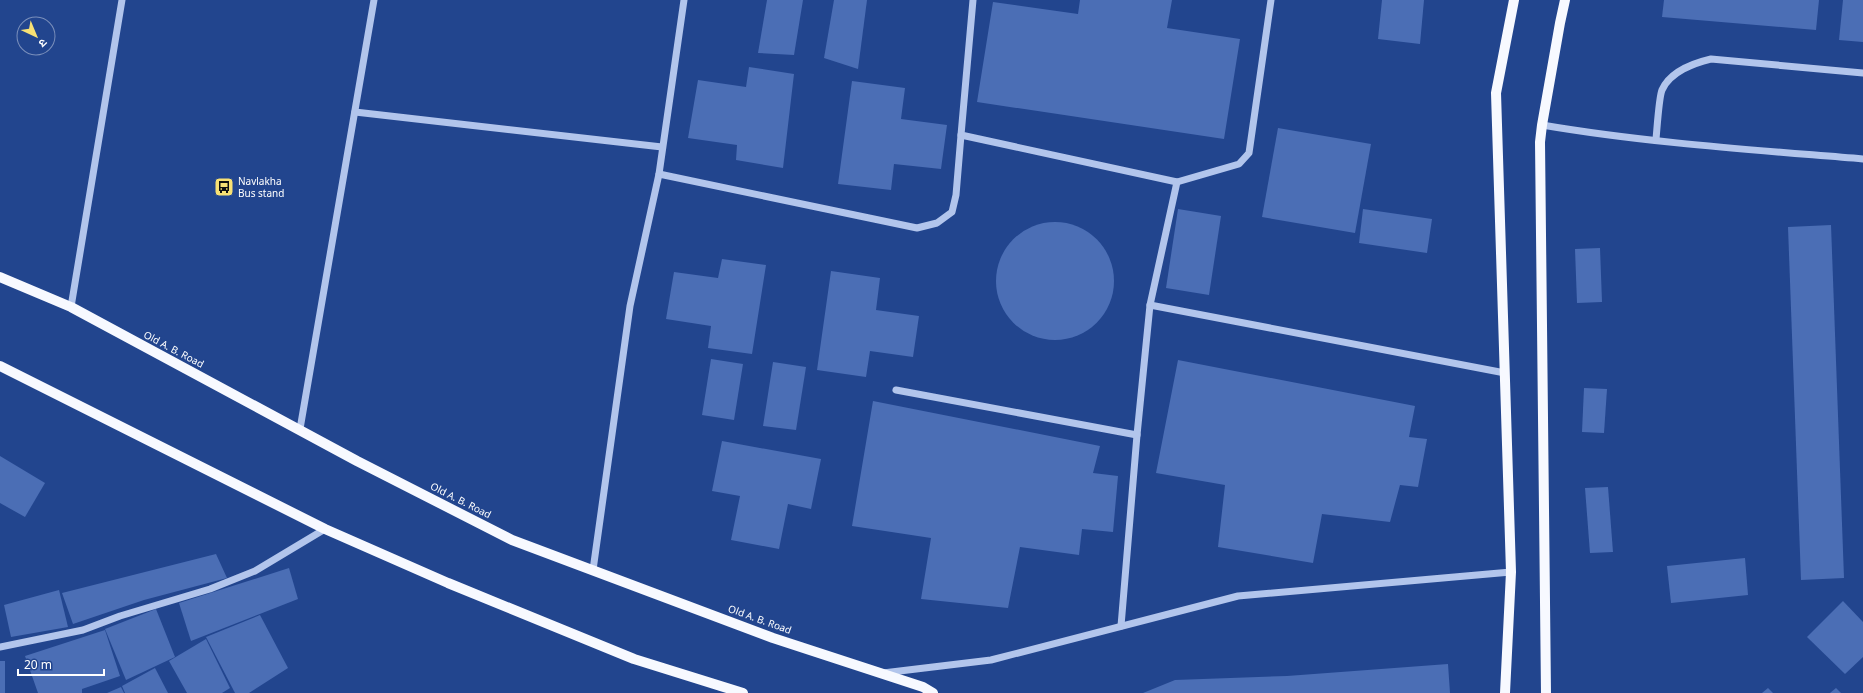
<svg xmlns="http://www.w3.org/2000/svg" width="1863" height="693" viewBox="0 0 1863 693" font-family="'Noto Sans','Noto Sans Devanagari',sans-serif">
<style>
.building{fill:#4b6eb5}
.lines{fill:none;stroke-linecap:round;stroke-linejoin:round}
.minor{stroke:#b2c5ec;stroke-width:7}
.major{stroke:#f7f9ff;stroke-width:10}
.labels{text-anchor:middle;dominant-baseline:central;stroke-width:3;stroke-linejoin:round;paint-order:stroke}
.poi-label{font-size:10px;fill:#fff;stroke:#22458e;text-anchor:start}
.street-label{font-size:10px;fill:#fff;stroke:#22458e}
</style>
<rect width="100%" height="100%" fill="#22458e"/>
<g class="building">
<path d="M767 0H803L794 55 758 53Z"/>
<path d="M834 0H867L858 69 824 58Z"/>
<path d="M1080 0H1172L1167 28 1240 39 1224 139 977 102 993 2 1078 14Z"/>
<path d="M1382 0H1424L1420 44 1378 39Z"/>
<path d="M1664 0H1819L1816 30 1662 17Z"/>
<path d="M1843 0H1863V42L1839 40Z"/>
<path d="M749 67 794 74 783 168 736 160 737 145 688 138 698 80 746 87Z"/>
<path d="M852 81 905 88 901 119 947 125 941 169 894 164 891 190 838 184Z"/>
<path d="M1278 128 1371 144 1355 233 1262 217Z"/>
<path d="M1178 209 1221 216 1209 295 1166 288Z"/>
<path d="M1363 209 1432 219 1427 253 1359 243Z"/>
<circle cx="1055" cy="281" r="59"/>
<path d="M1831 225 1844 578 1801 580 1788 227Z"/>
<path d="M1600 248 1602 302 1577 303 1575 249Z"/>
<path d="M722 259 766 265 752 354 708 348 711 326 666 319 674 272 718 278Z"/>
<path d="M831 271 880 278 876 310 919 316 913 357 870 351 866 377 817 370Z"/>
<path d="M711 359 743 364 734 420 702 415Z"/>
<path d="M1178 360 1415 406 1409 437 1427 439 1418 487 1400 485 1390 522 1322 514 1313 563 1218 547 1225 485 1156 473Z"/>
<path d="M773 362 806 367 796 430 763 426Z"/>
<path d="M1584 388 1607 389 1604 433 1582 432Z"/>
<path d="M873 401 1100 446 1093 473 1118 476 1113 532 1082 529 1079 555 1020 547 1008 608 921 599 931 538 852 526Z"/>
<path d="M722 441 821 459 811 509 788 504 779 549 731 540 740 496 712 491Z"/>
<path d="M0 456 45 483 25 517 0 503Z"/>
<path d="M1608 487 1613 552 1590 553 1585 488Z"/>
<path d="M216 554 227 578 144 600 73 624 62 593Z"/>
<path d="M1745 558 1748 595 1671 603 1667 566Z"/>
<path d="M289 568 298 599 191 641 179 603Z"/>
<path d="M59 590 68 627 11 637 4 605Z"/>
<path d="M1843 601 1863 622V657L1845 674 1807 637Z"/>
<path d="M156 609 175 657 126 680 105 629Z"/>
<path d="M260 615 288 668 249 693H235L206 637Z"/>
<path d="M105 630 120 676 82 689V693H38L25 656Z"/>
<path d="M206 639 230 688 222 693H187L169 661Z"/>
<rect x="0" y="661" width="5" height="32"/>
<path d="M1448 664 1450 693H1143L1175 680 1287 676Z"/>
<path d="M155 668 168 693H125L122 686Z"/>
<path d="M121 687 124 693H107Z"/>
<path d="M1768 688 1773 693H1762Z"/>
<path d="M1836 688 1841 693H1830Z"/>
</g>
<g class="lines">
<g class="minor">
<path d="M973 0 961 135 1177 182 1239 164 1249 153 1271 0"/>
<path d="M355 112 662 147"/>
<path d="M1542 125C1648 143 1756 150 1863 159"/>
<path d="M1656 139C1657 129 1659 97 1662 90 1670 72 1694 63 1711 59L1863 73"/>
<path d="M659 174 684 0"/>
<path d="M1150 305 1505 373"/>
<path d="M71 307 122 0"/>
<path d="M896 390 1137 435"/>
<path d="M300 429 374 0"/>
<path d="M593 570 630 306 659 174 917 228 937 223 952 212 956 195 961 135"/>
<path d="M1121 626 1137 435 1150 305 1177 182"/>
<path d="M0 647 83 630 120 616 210 589 255 571 325 529"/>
<path d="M883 673 991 660 1238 596 1511 572"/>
</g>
<g class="major">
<path d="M0 277 71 307 357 461 512 540 773 638 923 687 933 693"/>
<path d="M0 366 325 529 448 583 634 659 743 693"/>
<path d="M1505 693 1511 572 1496 93 1514 0"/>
<path d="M1546 693 1540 142 1542 125 1560 23 1565 0"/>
</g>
</g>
<defs>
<symbol id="bus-square" viewBox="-11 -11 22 22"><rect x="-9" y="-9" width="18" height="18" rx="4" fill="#f8e174" stroke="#22458e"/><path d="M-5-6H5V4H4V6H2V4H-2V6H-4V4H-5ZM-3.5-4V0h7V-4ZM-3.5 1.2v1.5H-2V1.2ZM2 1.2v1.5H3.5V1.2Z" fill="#111"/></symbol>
</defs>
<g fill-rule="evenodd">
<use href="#bus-square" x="213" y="176" width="22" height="22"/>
</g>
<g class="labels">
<g class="poi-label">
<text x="238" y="181">Navlakha<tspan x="238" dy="12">Bus stand</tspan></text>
</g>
<g class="street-label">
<text transform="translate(174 349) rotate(28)">Old A. B. Road</text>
<text transform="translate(461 500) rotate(27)">Old A. B. Road</text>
<text transform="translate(760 619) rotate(20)">Old A. B. Road</text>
</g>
</g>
<g transform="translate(36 36) rotate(136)"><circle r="19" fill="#22458e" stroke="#7a8fbb"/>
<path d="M0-3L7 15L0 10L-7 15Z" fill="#f8e174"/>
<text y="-6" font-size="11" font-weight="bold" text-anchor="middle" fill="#ffffff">उ</text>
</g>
<path d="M18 669v6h86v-6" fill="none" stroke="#ffffff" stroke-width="2"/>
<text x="24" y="669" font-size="12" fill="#ffffff" stroke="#22458e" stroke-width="3" paint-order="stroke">20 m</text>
</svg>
